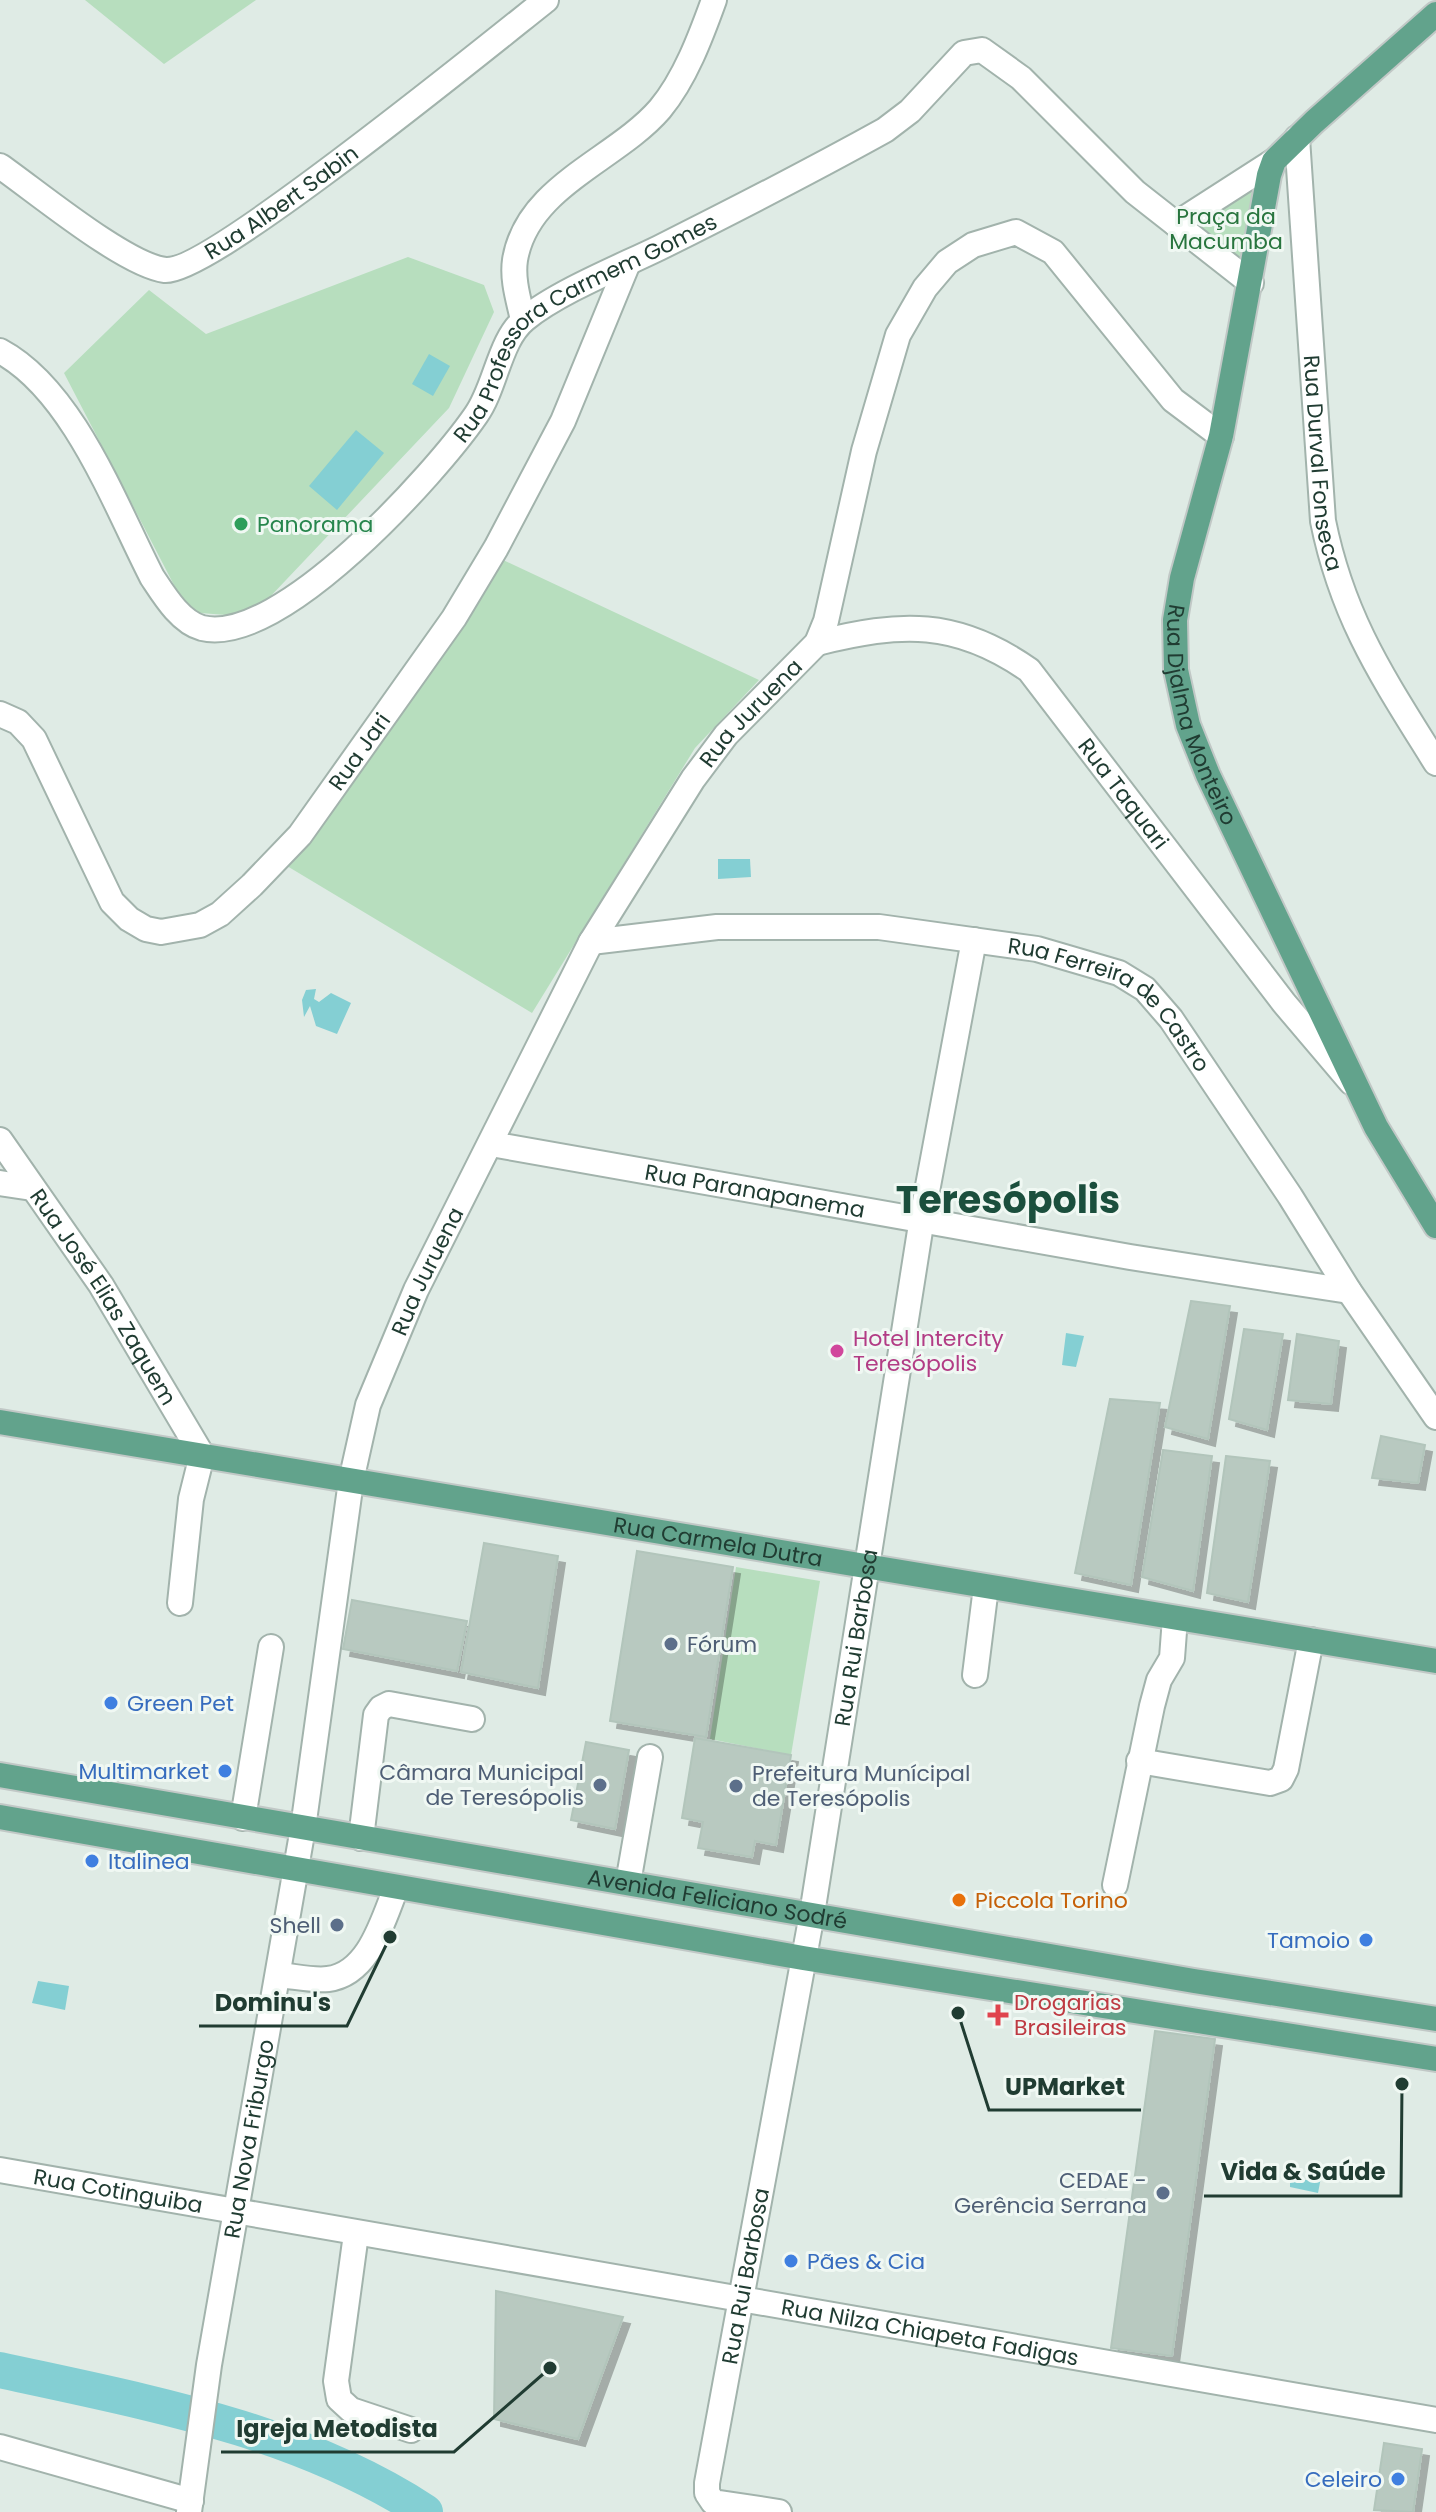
<svg xmlns="http://www.w3.org/2000/svg" width="1436" height="2512" viewBox="0 0 1436 2512" font-family="Poppins,sans-serif">
<style>
.green{fill:#b7debe}
.water{fill:#84cfd3}
.lines{fill:none;stroke-linecap:round;stroke-linejoin:round}
.river{stroke:#84cfd3;stroke-width:36}
.building{fill:#b8c9c0;stroke:#b2c5bb;stroke-width:2;filter:url(#shadow)}
.minor-casing{stroke:#a2b3ac;stroke-width:28}
.major-casing{stroke:#c1c8c6;stroke-width:28}
.minor{stroke:#fff;stroke-width:24}
.major{stroke:#62a38c;stroke-width:24}
.leisure-dot{fill:#2e9e5b;stroke:#f0f8f3;stroke-width:3}
.hotel-dot{fill:#d1479c;stroke:#f0f8f3;stroke-width:3}
.service-dot{fill:#5c6f8a;stroke:#f0f8f3;stroke-width:3}
.shop-dot{fill:#3f7fe0;stroke:#f0f8f3;stroke-width:3}
.food-dot{fill:#e8710a;stroke:#f0f8f3;stroke-width:3}
.health-dot{fill:#e0444e;stroke:#f0f8f3;stroke-width:3}
.labels{text-anchor:middle;dominant-baseline:central;stroke-width:6;stroke-linejoin:round;paint-order:stroke}
.street-label{font-size:22px;fill:#203c32;stroke:#f0f8f3}
.park-label{font-size:22px;fill:#28753e;stroke:#f0f8f3}
.leisure-label{font-size:22px;fill:#27864d;stroke:#f0f8f3;text-anchor:start}
.hotel-label{font-size:22px;fill:#b23c85;stroke:#f0f8f3;text-anchor:start}
.service-label{font-size:22px;fill:#4e5e75;stroke:#f0f8f3;text-anchor:end}
.shop-label{font-size:22px;fill:#366cbe;stroke:#f0f8f3;text-anchor:start}
.food-label{font-size:22px;fill:#c56008;stroke:#f0f8f3;text-anchor:start}
.health-label{font-size:22px;fill:#be3a42;stroke:#f0f8f3;text-anchor:start}
.town-label{font-size:38px;font-weight:bold;fill:#1b4f3d;stroke:#f0f8f3}
.leader{fill:none;stroke:#203c32;stroke-width:3}
.callout-dot{fill:#203c32;stroke:#f0f8f3;stroke-width:3}
.callout-label{font-size:24px;text-anchor:middle;font-weight:bold;fill:#203c32;stroke:#f0f8f3;stroke-width:6;stroke-linejoin:round;paint-order:stroke}
</style>
<defs>
<filter id="shadow"><feDropShadow dx="7" dy="7" stdDeviation="0" flood-color="#0004"/></filter>
</defs>
<rect width="100%" height="100%" fill="#dfebe5"/>
<g class="green">
<path d="M85 0H256L164 64Z"/>
<path d="M1252 186 1260 188 1243 257 1234 261 1189 225Z"/>
<path d="M408 257 484 285 494 312 449 408 251 617 188 612 64 373 149 290 206 334Z"/>
<path d="M503 560 759 680 695 748 532 1013 287 866Z"/>
<path d="M736 1567 820 1581 791 1755 710 1739Z"/>
</g>
<g class="water">
<path d="M429 354 450 366 433 396 412 384Z"/>
<path d="M356 430 384 453 337 510 309 486Z"/>
<path d="M718 859H750L751 877 718 879Z"/>
<path d="M316 989 314 999 319 1002 331 993 351 1003 337 1034 316 1026 310 1006 304 1017 302 1000 306 990Z"/>
<path d="M1066 1333 1084 1336 1076 1367 1062 1365Z"/>
<path d="M38 1981 69 1986 65 2010 32 2003Z"/>
<path d="M1309 2166 1323 2167 1318 2193 1290 2187V2179L1307 2180Z"/>
</g>
<g class="lines">
<path class="river" d="M0 2370C146 2402 298 2429 425 2512"/>
</g>
<g class="building">
<path d="M1191 1301 1230 1306 1208 1439 1165 1427Z"/>
<path d="M1244 1329 1283 1334 1267 1430 1229 1419Z"/>
<path d="M1297 1334 1339 1341 1331 1404 1288 1400Z"/>
<path d="M1110 1399 1160 1403 1131 1585 1075 1573Z"/>
<path d="M1381 1436 1425 1445 1418 1483 1372 1478Z"/>
<path d="M1163 1450 1212 1456 1193 1591 1142 1577Z"/>
<path d="M1226 1456 1270 1461 1248 1602 1207 1593Z"/>
<path d="M484 1543 558 1556 538 1688 461 1672Z"/>
<path d="M637 1551 733 1567 706 1737 610 1721Z"/>
<path d="M352 1600 467 1621 457 1671 343 1649Z"/>
<path d="M695 1738 791 1755 776 1845 755 1841 752 1857 698 1848 703 1822 682 1818Z"/>
<path d="M586 1742 629 1750 615 1829 571 1820Z"/>
<path d="M1155 2031 1215 2039 1172 2356 1111 2348Z"/>
<path d="M496 2291 623 2317 578 2439 494 2419Z"/>
<path d="M1384 2443 1422 2449 1413 2512 1374 2510Z"/>
</g>
<g class="lines">
<defs>
<g id="minor">
<path id="s1" d="M1297 138 1323 521C1343 620 1384 679 1436 763"/>
<path id="s2" d="M0 166C36 191 125 265 165 270 209 274 494 41 546 0"/>
<path d="M1176 224 1274 161"/>
<path d="M523 320C519 301 512 280 515 260 527 186 616 160 660 109 685 79 701 36 714 0"/>
<path id="s3" d="M0 351C73 390 115 505 152 577 164 595 180 622 202 628 280 647 436 473 476 415 496 387 499 340 525 319 558 292 620 267 659 248 735 210 811 171 885 130L910 111 964 53 982 50 1021 78 1135 192 1251 283"/>
<path id="s4" d="M817 643C901 622 956 619 1029 670L1284 1003 1351 1082"/>
<path id="s5" d="M0 714 18 722 34 739 112 902 129 919 146 929 161 932 200 925 220 914 252 885 300 835 454 618 496 548 563 421 628 263"/>
<path id="s6" d="M591 942 717 927H879L1037 949 1119 973 1145 989 1171 1019 1290 1196 1349 1291 1436 1417"/>
<path id="s7" d="M0 1140 101 1285 202 1455 191 1499 180 1603"/>
<path id="s8" d="M491 1144 1130 1257 1349 1291"/>
<path d="M0 1183 32 1188"/>
<path d="M975 1675 986 1587"/>
<path d="M1139 1761 1270 1783 1281 1779 1286 1769 1311 1640"/>
<path d="M243 1818 271 1647"/>
<path d="M361 1838 376 1715 381 1708 389 1704 472 1719"/>
<path d="M628 1883 650 1757"/>
<path d="M1115 1885 1152 1706 1159 1680 1172 1658 1175 1618"/>
<path d="M278 1975C293 1976 312 1981 328 1979 369 1974 383 1920 396 1888"/>
<path id="s9" d="M0 2170 1436 2420"/>
<path d="M356 2234 336 2381 339 2399 351 2410 411 2430"/>
<path d="M0 2447 191 2501"/>
<path id="s10" d="M189 2512 209 2365 303 1828 351 1481 368 1405 416 1290 591 942 693 779 726 735 817 643 826 621 864 451 898 335 925 288 947 262 973 245 1016 232 1053 252 1173 400 1221 436"/>
<path id="s11" d="M779 2512 713 2502 707 2493V2483L812 1914 922 1218 974 940"/>
</g>
<g id="major">
<path id="s12" d="M1436 14 1314 122 1274 161 1269 175 1221 436 1182 578 1175 620 1176 670 1188 725 1208 775 1376 1127 1436 1226"/>
<path id="s13" d="M0 1422 1436 1661"/>
<path id="s14" d="M0 1775 1194 1981 1436 2019"/>
<path d="M0 1817 803 1958 1436 2059"/>
</g>
</defs>
<use href="#minor" class="minor-casing"/>
<use href="#major" class="major-casing"/>
<use href="#minor" class="minor"/>
<use href="#major" class="major"/>
</g>
<circle class="leisure-dot" cx="241" cy="524" r="8"/>
<circle class="hotel-dot" cx="837" cy="1351" r="8"/>
<g class="service-dot">
<circle cx="671" cy="1644" r="8"/>
<circle cx="600" cy="1785" r="8"/>
<circle cx="736" cy="1786" r="8"/>
<circle cx="337" cy="1925" r="8"/>
<circle cx="1163" cy="2193" r="8"/>
</g>
<g class="shop-dot">
<circle cx="111" cy="1703" r="8"/>
<circle cx="225" cy="1771" r="8"/>
<circle cx="92" cy="1861" r="8"/>
<circle cx="1366" cy="1940" r="8"/>
<circle cx="791" cy="2261" r="8"/>
<circle cx="1398" cy="2479" r="8"/>
</g>
<circle class="food-dot" cx="959" cy="1900" r="8"/>
<path class="health-dot" d="M994 2003h8v8h8v8h-8v8h-8v-8h-8v-8h8z"/>
<g class="labels">
<g class="street-label">
<text stroke="none"><textPath href="#s2" startOffset="332">Rua Albert Sabin</textPath></text>
<text stroke="none"><textPath href="#s3" startOffset="854">Rua Professora Carmem Gomes</textPath></text>
<text stroke="none"><textPath href="#s1" startOffset="326">Rua Durval Fonseca</textPath></text>
<text stroke="none"><textPath href="#s12" startOffset="788">Rua Djalma Monteiro</textPath></text>
<text stroke="none"><textPath href="#s10" startOffset="1916">Rua Juruena</textPath></text>
<text stroke="none"><textPath href="#s5" startOffset="560">Rua Jari</textPath></text>
<text stroke="none"><textPath href="#s4" startOffset="378">Rua Taquari</textPath></text>
<text stroke="none"><textPath href="#s6" startOffset="542">Rua Ferreira de Castro</textPath></text>
<text stroke="none"><textPath href="#s8" startOffset="268">Rua Paranapanema</textPath></text>
<text stroke="none"><textPath href="#s10" startOffset="1268">Rua Juruena</textPath></text>
<text stroke="none"><textPath href="#s7" startOffset="188">Rua José Elias Zaquem</textPath></text>
<text stroke="none"><textPath href="#s13" startOffset="728">Rua Carmela Dutra</textPath></text>
<text stroke="none"><textPath href="#s11" startOffset="946">Rua Rui Barbosa</textPath></text>
<text stroke="none"><textPath href="#s14" startOffset="728">Avenida Feliciano Sodré</textPath></text>
<text stroke="none"><textPath href="#s10" startOffset="378">Rua Nova Friburgo</textPath></text>
<text stroke="none"><textPath href="#s9" startOffset="120">Rua Cotinguiba</textPath></text>
<text stroke="none"><textPath href="#s11" startOffset="298">Rua Rui Barbosa</textPath></text>
<text stroke="none"><textPath href="#s9" startOffset="944">Rua Nilza Chiapeta Fadigas</textPath></text>
</g>
<g class="park-label">
<text x="1226" y="216">Praça da<tspan x="1226" dy="25">Macumba</tspan></text>
</g>
<g class="leisure-label">
<text x="257" y="524">Panorama</text>
</g>
<g class="hotel-label">
<text x="853" y="1338">Hotel Intercity<tspan x="853" dy="25">Teresópolis</tspan></text>
</g>
<g class="service-label">
<text x="687" y="1644" text-anchor="start">Fórum</text>
<text x="584" y="1772">Câmara Municipal<tspan x="584" dy="25">de Teresópolis</tspan></text>
<text x="752" y="1773" text-anchor="start">Prefeitura Munícipal<tspan x="752" dy="25">de Teresópolis</tspan></text>
<text x="321" y="1925">Shell</text>
<text x="1147" y="2180">CEDAE -<tspan x="1147" dy="25">Gerência Serrana</tspan></text>
</g>
<g class="shop-label">
<text x="127" y="1703">Green Pet</text>
<text x="209" y="1771" text-anchor="end">Multimarket</text>
<text x="108" y="1861">Italinea</text>
<text x="1350" y="1940" text-anchor="end">Tamoio</text>
<text x="807" y="2261">Pães &amp; Cia</text>
<text x="1382" y="2479" text-anchor="end">Celeiro</text>
</g>
<g class="food-label">
<text x="975" y="1900">Piccola Torino</text>
</g>
<g class="health-label">
<text x="1014" y="2002">Drogarias<tspan x="1014" dy="25">Brasileiras</tspan></text>
</g>
<g class="town-label">
<text x="1008" y="1199">Teresópolis</text>
</g>
</g>
<path class="leader" d="M390 1937L347 2026H199M958 2013L989 2110H1141M1402 2084L1401 2196H1204M550 2368L454 2452H221"/>
<g class="callout-dot">
<circle cx="390" cy="1937" r="8"/>
<circle cx="958" cy="2013" r="8"/>
<circle cx="1402" cy="2084" r="8"/>
<circle cx="550" cy="2368" r="8"/>
</g>
<g class="callout-label">
<text x="273" y="2011">Dominu's</text>
<text x="1065" y="2095">UPMarket</text>
<text x="1303" y="2180">Vida &amp; Saúde</text>
<text x="337" y="2437">Igreja Metodista</text>
</g>
</svg>
